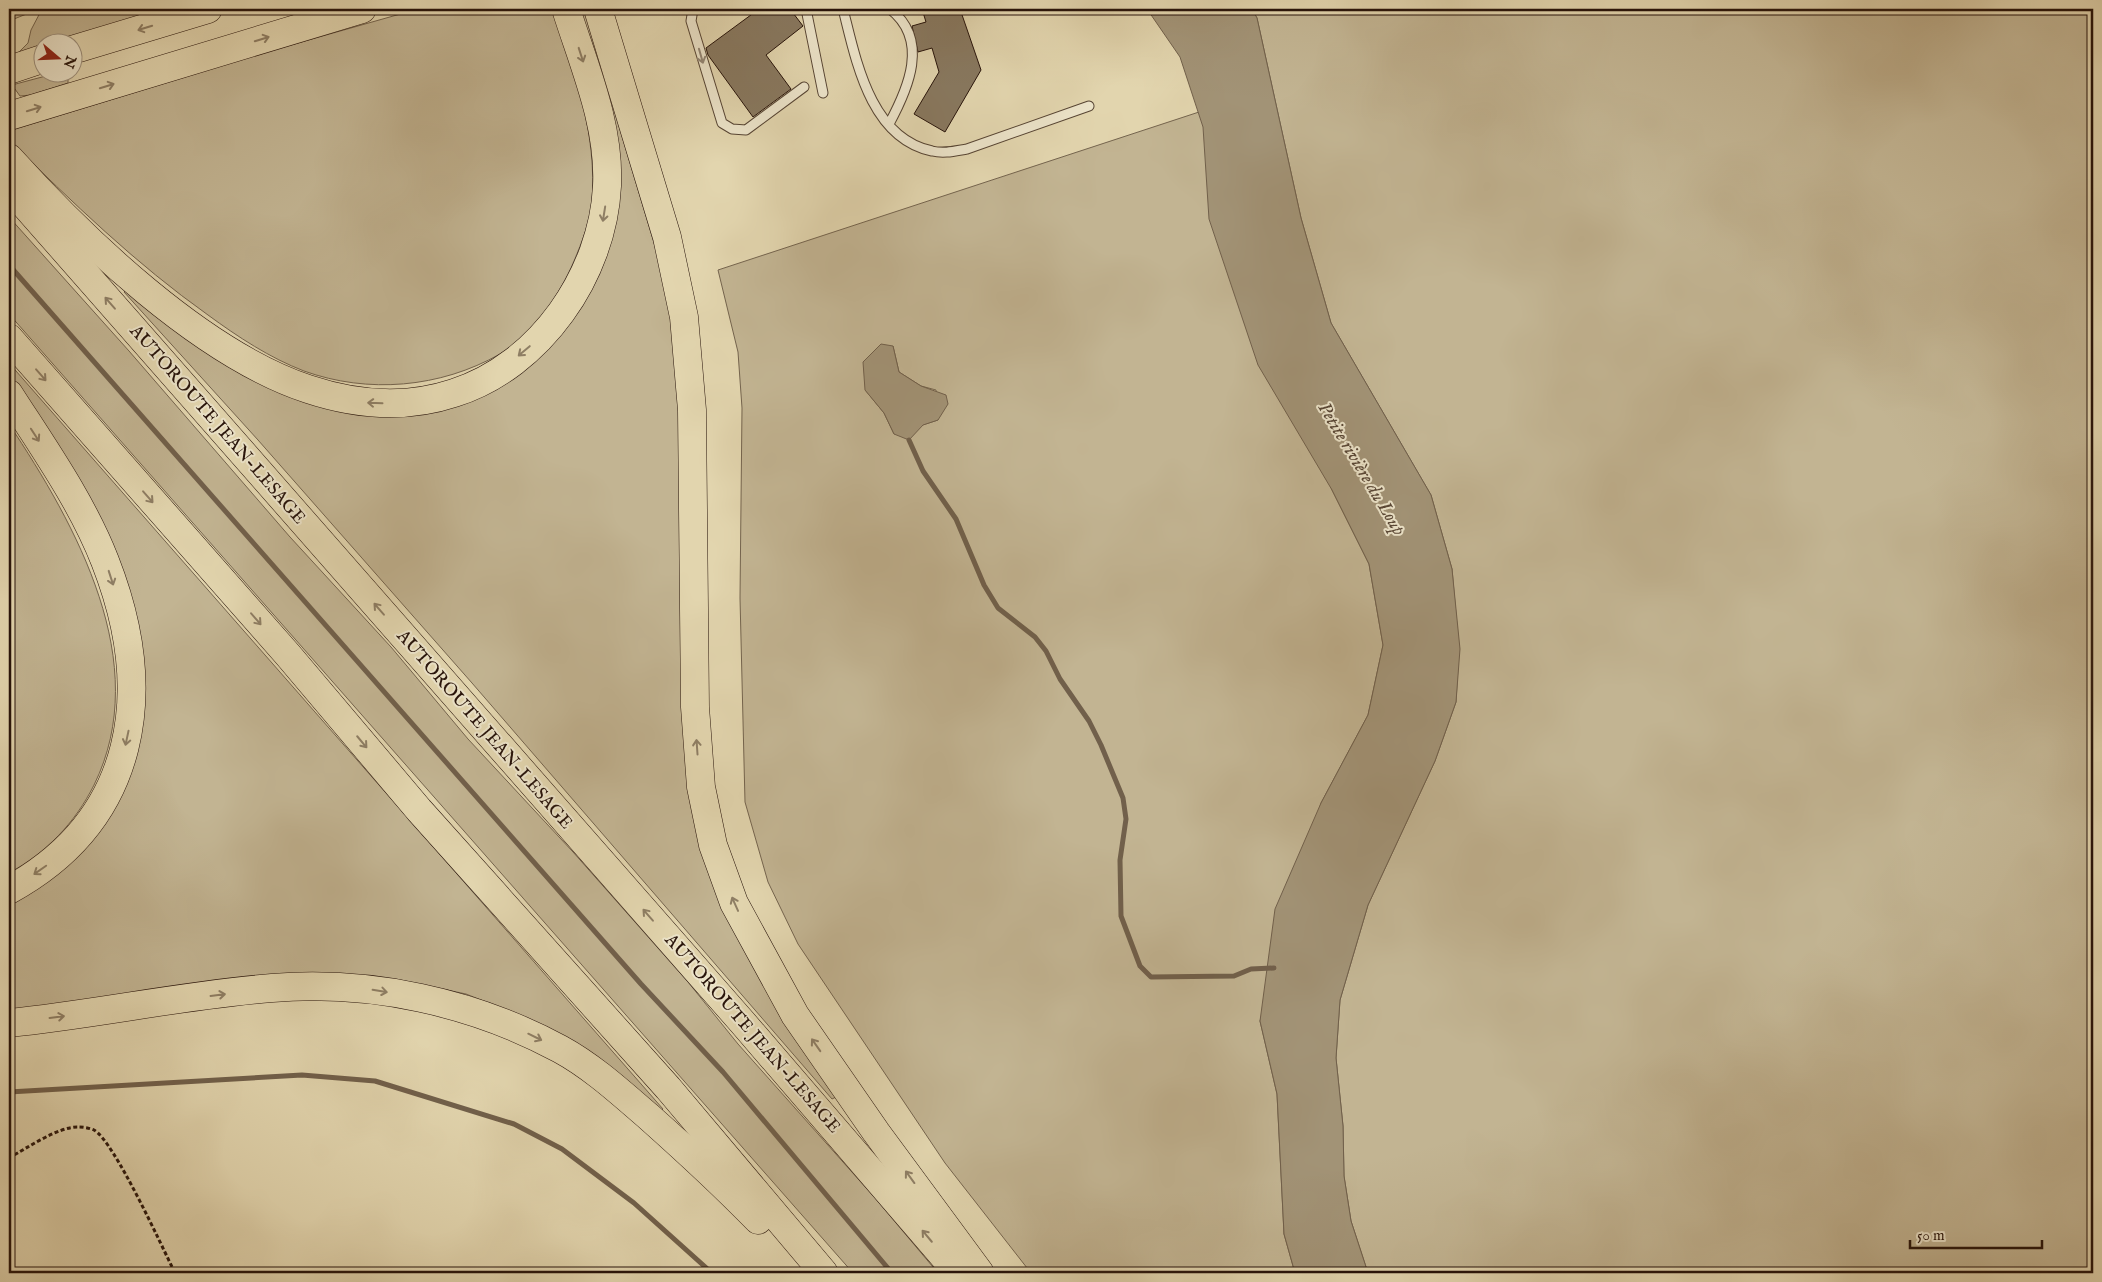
<svg xmlns="http://www.w3.org/2000/svg" width="2102" height="1282" viewBox="0 0 2102 1282" font-family="'IM FELL English',serif">
<style>
.green{fill:#c2b492;stroke:#74644e;fill-rule:evenodd}
.water{fill:#a29376;stroke:#71604b}
.lines{fill:none;stroke-linecap:round;stroke-linejoin:round}
.stream{stroke:#71604b;stroke-width:5}
.building{fill:#88785f;stroke:#27130a}
.service-casing{stroke:#564433;stroke-width:11}
.primary-casing{stroke:#27130a;stroke-width:29}
.motorway-casing{stroke:#27130a;stroke-width:29}
.path{stroke:#27130a;stroke-width:3;stroke-dasharray:4 2.5;stroke-linecap:butt}
.service{stroke:#ece4ca;stroke-width:9}
.primary{stroke:#e2d5ae;stroke-width:28}
.motorway{stroke:#e2d5ae;stroke-width:28}
.oneway{stroke:#8e7e64}
.oneway2{stroke:#938674}
.labels{text-anchor:middle;dominant-baseline:central;stroke-width:4;stroke-linejoin:round;paint-order:stroke}
.street-label{font-size:18px;fill:#27130a;stroke:#ece4ca}
.water-label{font-size:19px;font-style:italic;fill:#584635;stroke:#ece4ca}
</style>
<rect width="100%" height="100%" fill="#e2d5ae"/>
<filter id="stains"><feTurbulence type="fractalNoise" baseFrequency=".004" numOctaves="4"/><feColorMatrix values="0 0 0 0 .2 0 0 0 0 .09 0 0 0 0 .02 0 0 0 .5 -.17"/></filter>
<radialGradient id="worn" r=".72"><stop offset=".6" stop-color="#630" stop-opacity="0"/><stop offset="1" stop-color="#630" stop-opacity=".3"/></radialGradient>
<g class="green">
<path d="M9 9H39L9 21Z"/>
<path d="M42 9H161L57 42H42V47L15 56 28 43 31 30Z"/>
<path d="M418 9H551C576 66 597 139 592 201 590 221 582 242 574 261 559 296 533 335 500 354 440 388 368 394 304 371 270 358 238 337 208 315 136 264 72 202 9 140V131L266 52Z"/>
<path d="M576 9H584L666 283 679 390 698 838C727 938 780 1011 838 1096L832 1099 472 683 258 440 124 292 128 288 219 360 243 375 299 399 470 397 604 254Z"/>
<path d="M1252 9H2093V1273H1368L1351 1221 1344 1176 1343 1126 1336 1058 1340 1000 1368 905 1435 761 1456 702 1459 649 1452 569 1431 495 1331 323 1301 218 1257 18Z"/>
<path d="M57 73H68V83L31 95 20 96 12 85Z"/>
<path d="M1199 112 1332 490 1369 564 1383 645 1368 715 1321 803 1260 1021 1277 1094 1284 1234 1295 1273H1031L945 1163 798 944 768 882 745 802 740 598 742 408 738 352 718 270ZM893 346 899 372 921 386 936 390 938 420 894 434 884 413 866 391Z"/>
<path d="M9 217 129 351 290 537 391 647 468 739 573 852 688 982 738 1044 875 1198 938 1273H853L9 314Z"/>
<path d="M9 363 663 1109 658 1114 524 1017 466 994 396 979 343 975 9 1013V902L56 875 143 704 74 479 9 379Z"/>
<path d="M9 424C76 525 154 663 94 785 75 823 46 853 9 873Z"/>
</g>
<g class="water">
<path d="M1147 9H1252L1257 18 1301 218 1331 323 1431 495 1452 569 1460 649 1456 702 1435 761 1368 905 1340 1000 1336 1058 1343 1126 1344 1176 1351 1221 1368 1273H1295L1284 1234 1277 1094 1260 1021 1275 909 1321 803 1368 715 1383 645 1369 564 1332 490 1258 365 1209 219 1203 127 1180 57Z"/>
<path d="M881 344 893 346 899 372 921 386 946 395 948 404 938 420 923 425 909 440 894 434 884 413 865 390 863 362Z"/>
</g>
<g class="lines">
<g class="stream">
<path d="M9 265 641 984 723 1072 892 1273"/>
<path d="M909 440 923 471 956 519 984 585 998 608 1035 637 1046 651 1060 679 1089 721 1101 745 1123 798 1126 819 1120 860 1121 916 1140 966 1151 977 1234 976 1251 969 1274 968"/>
<path d="M9 1092 302 1075 375 1081 514 1124 562 1149 634 1203 712 1273"/>
</g>
</g>
<g class="building">
<path d="M759 9H790L803 26 766 55 791 89 753 117 708 55 706 48Z"/>
<path d="M922 9H960L981 70 945 132 914 114 939 72 932 48 918 52 912 26 926 22Z"/>
</g>
<g class="lines">
<defs>
<g id="service">
<path d="M693 9 691 21 722 123 732 129 746 130 804 87"/>
<path d="M806 9 823 93"/>
<path d="M843 9C856 60 870 138 932 151 944 154 955 151 967 149L1089 106"/>
<path d="M889 124C908 89 930 40 890 9"/>
</g>
<g id="primary">
<path d="M72 50 208 9"/>
<path d="M9 70 42 59"/>
<path d="M9 116 362 9"/>
</g>
<g id="motorway">
<path d="M598 9 667 237 684 317 692 410 695 707 701 787 713 845 734 903 795 1015 876 1132 980 1273"/>
<path d="M9 158C84 241 202 354 308 389 356 405 406 409 454 393 540 366 603 274 607 186 610 125 584 66 566 9"/>
<path d="M9 187 743 1023 958 1273"/>
<path d="M9 338 288 655 419 810 668 1088 824 1273"/>
<path d="M9 394C43 447 82 502 105 561 156 691 138 819 9 890"/>
<path d="M9 1023C97 1014 184 995 272 988 371 980 473 1002 560 1049 593 1067 621 1093 649 1117 686 1150 723 1184 758 1220"/>
</g>
</defs>
<use href="#service" class="service-casing"/>
<use href="#primary" class="primary-casing"/>
<use href="#motorway" class="motorway-casing"/>
<path class="path" d="M9 1158C27 1148 59 1126 79 1127 82 1127 90 1128 94 1130 114 1141 162 1247 175 1273"/>
<use href="#service" class="service"/>
<use href="#primary" class="primary"/>
<use href="#motorway" class="motorway"/>
</g>
<defs><path id="oneway-shaft" d="M-6 0H5M1.5-3L5.5 0L1.5 3" fill="none" stroke-width="1.6" stroke-linecap="round" stroke-linejoin="round" transform="scale(1.25)"/></defs>
<g class="oneway">
<use href="#oneway-shaft" transform="translate(145 28) rotate(163)"/>
<use href="#oneway-shaft" transform="translate(262 39) rotate(-17)"/>
<use href="#oneway-shaft" transform="translate(581 55) rotate(72)"/>
<use href="#oneway-shaft" transform="translate(107 86) rotate(-17)"/>
<use href="#oneway-shaft" transform="translate(34 109) rotate(-17)"/>
<use href="#oneway-shaft" transform="translate(604 214) rotate(99)"/>
<use href="#oneway-shaft" transform="translate(110 303) rotate(-131)"/>
<use href="#oneway-shaft" transform="translate(524 351) rotate(140)"/>
<use href="#oneway-shaft" transform="translate(41 375) rotate(49)"/>
<use href="#oneway-shaft" transform="translate(375 403) rotate(-178)"/>
<use href="#oneway-shaft" transform="translate(35 435) rotate(57)"/>
<use href="#oneway-shaft" transform="translate(148 497) rotate(49)"/>
<use href="#oneway-shaft" transform="translate(111 578) rotate(72)"/>
<use href="#oneway-shaft" transform="translate(379 609) rotate(-131)"/>
<use href="#oneway-shaft" transform="translate(256 619) rotate(49)"/>
<use href="#oneway-shaft" transform="translate(127 738) rotate(102)"/>
<use href="#oneway-shaft" transform="translate(362 742) rotate(50)"/>
<use href="#oneway-shaft" transform="translate(697 747) rotate(-94)"/>
<use href="#oneway-shaft" transform="translate(40 870) rotate(145)"/>
<use href="#oneway-shaft" transform="translate(735 904) rotate(-114)"/>
<use href="#oneway-shaft" transform="translate(648 915) rotate(-131)"/>
<use href="#oneway-shaft" transform="translate(380 991) rotate(9)"/>
<use href="#oneway-shaft" transform="translate(218 995) rotate(-7)"/>
<use href="#oneway-shaft" transform="translate(57 1017) rotate(-7)"/>
<use href="#oneway-shaft" transform="translate(535 1037) rotate(26)"/>
<use href="#oneway-shaft" transform="translate(816 1045) rotate(-125)"/>
<use href="#oneway-shaft" transform="translate(910 1177) rotate(-126)"/>
<use href="#oneway-shaft" transform="translate(927 1236) rotate(-130)"/>
</g>
<use class="oneway2" href="#oneway-shaft" transform="translate(701 56) rotate(74)"/>
<g class="labels">
<g class="street-label">
<text transform="translate(217 425) rotate(49)">AUTOROUTE JEAN-LESAGE</text>
<text transform="translate(484 730) rotate(49)">AUTOROUTE JEAN-LESAGE</text>
<text transform="translate(752 1034) rotate(49)">AUTOROUTE JEAN-LESAGE</text>
</g>
<g class="water-label">
<text transform="translate(1361 469) rotate(59)">Petite rivière du Loup</text>
</g>
</g>
<rect width="2102" height="1282" fill="none" stroke="#e2d5ae" stroke-width="30"/>
<rect x="10" y="10" width="2082" height="1262" fill="none" stroke="#27130a" stroke-width="2.5"/>
<rect x="15" y="15" width="2072" height="1252" fill="none" stroke="#27130a"/>
<g transform="translate(58 58) rotate(109)"><circle r="24" fill="#ece4ca" stroke="#9d907d"/>
<path d="M0-4L9 19L0 12L-9 19Z" fill="#8f2418"/>
<text y="-8" font-size="14" font-weight="bold" text-anchor="middle" fill="#27130a">N</text>
</g>
<path d="M1910 1240v8h132v-8" fill="none" stroke="#27130a" stroke-width="2.5"/>
<text x="1917" y="1240" font-size="15" fill="#27130a" stroke="#ece4ca" stroke-width="4" paint-order="stroke">50 m</text>
<rect width="100%" height="100%" filter="url(#stains)"/>
<rect width="100%" height="100%" fill="url(#worn)"/>
</svg>
